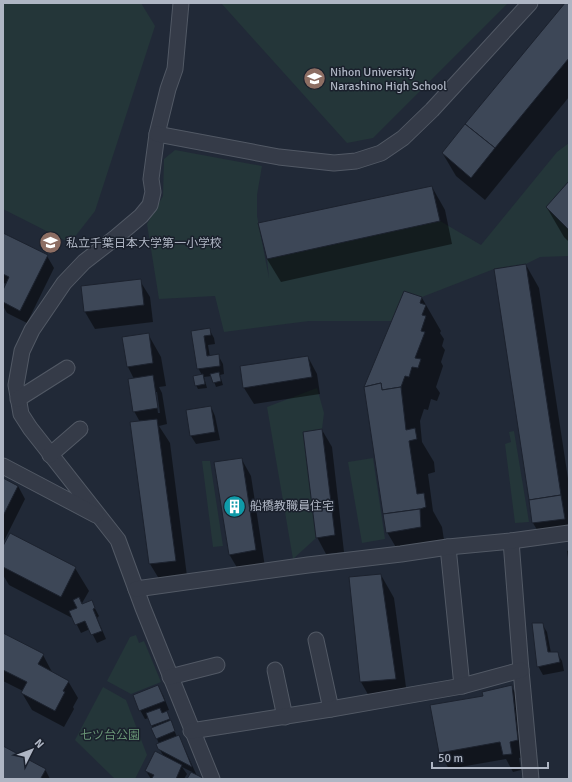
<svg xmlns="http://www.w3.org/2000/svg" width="572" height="782" viewBox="0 0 572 782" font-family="Signika,'Noto Sans JP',sans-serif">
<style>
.green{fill:#243639}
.shadow{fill:#0007;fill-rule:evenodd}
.building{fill:#3d4757;stroke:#1c222e}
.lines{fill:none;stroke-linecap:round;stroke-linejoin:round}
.minor-casing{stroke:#525965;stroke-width:17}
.minor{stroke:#353b48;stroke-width:15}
.labels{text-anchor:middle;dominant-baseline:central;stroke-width:3;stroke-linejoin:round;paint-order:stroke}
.poi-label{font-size:12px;fill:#afb6c4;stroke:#1a202c;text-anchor:start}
.park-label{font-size:12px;fill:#689475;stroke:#1a202c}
</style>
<rect width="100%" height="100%" fill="#212937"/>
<g class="green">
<path d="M3 3H141L155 26 95 211 70 243 3 209Z"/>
<path d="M221 3H508L373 138 347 143Z"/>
<path d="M569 143V181L546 207 569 230V256L540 257 526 264 494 269 422 297 404 291 392 321H309L224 332 215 296 159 299 147 224 163 196 164 159 175 150 262 166 257 195V216L269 278 267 259 440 221 481 245 557 152Z"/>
<path d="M317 388 324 413 322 429 303 432 316 538 293 559 267 407Z"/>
<path d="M514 431 529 522 515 523 505 444 511 442 509 432Z"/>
<path d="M373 458 385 539 362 543 348 462Z"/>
<path d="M202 461H210L223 546 213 547Z"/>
<path d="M136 635 139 643 144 641 161 682 131 694 107 681 130 637Z"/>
<path d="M103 687 126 700 147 755 135 779H115L75 740Z"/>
</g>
<g class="shadow">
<path d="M566 3H569V97L485 200 456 176 443 154Z"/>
<path d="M569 183V242L564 237 547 208Z"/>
<path d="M432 187 445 210 452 244 281 282 267 259Z"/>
<path d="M3 234 47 256 54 268 27 323 7 313 3 306V292L7 284 3 283Z"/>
<path d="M526 265 539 288 569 485V536L543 540 533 523 495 270Z"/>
<path d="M140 281 150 297 153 322 95 329 85 312 82 287Z"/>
<path d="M422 298 441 331 440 333 444 339 442 346 445 350 441 362 443 366 436 387 440 393 437 401 431 399 428 410 424 409 420 421 422 442 434 462 435 472 428 474 433 511 442 527 444 540 437 541 438 556 404 561 387 532 365 387Z"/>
<path d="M209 329 214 338 215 344 208 345 210 357 218 355 223 364 224 374 220 375 223 385 216 387 212 376 204 377 207 388 198 389 196 385 202 375 198 368 193 331Z"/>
<path d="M148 334 161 357 166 386 159 387 162 393 167 424 159 426 170 443 188 584 164 587 150 564 132 423 140 422 134 411V379L128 367 123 338ZM155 392H157L160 413H158Z"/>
<path d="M308 357 317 374 320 394 254 404 244 388Z"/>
<path d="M211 407 215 416 220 440 196 444 191 436Z"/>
<path d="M322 430 332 447 344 552 326 554 317 537Z"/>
<path d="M242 460 251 476 265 567 239 571 229 554Z"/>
<path d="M3 479 18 486 25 499 3 543Z"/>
<path d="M3 548 75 568 89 591 81 605 91 601 99 616 97 618 106 639 97 643 90 629 81 633 74 619 9 585 3 575Z"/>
<path d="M569 550V566L567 551Z"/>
<path d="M381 575 394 598 408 702 374 705 361 682 350 578Z"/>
<path d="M542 624 547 632 551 653H557L562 661 564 671 543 675 538 666Z"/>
<path d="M3 634 43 655 52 672V673L68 681 78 698 73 707 74 709 64 727 32 710 22 693 23 691 3 681Z"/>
<path d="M158 686 163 695 169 710 166 711 177 737 178 736 183 745 197 776 202 779H188L192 772 182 767 187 774 184 779H151L146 771 164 757 159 748V744L149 718 145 719 140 710Z"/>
<path d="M511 686 521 702 527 757 519 758 521 770 513 772 506 759 449 769 440 753 484 696Z"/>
<path d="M3 747 45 769 50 779H3Z"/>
</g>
<g class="building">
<path d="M565 3H569V58L495 148 465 124Z"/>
<path d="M465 124 495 148 471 178 442 153Z"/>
<path d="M569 181V230L546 207Z"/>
<path d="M432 186 440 221 267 259 258 223Z"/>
<path d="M3 233 48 255 20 311 3 302V290L9 277 3 274Z"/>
<path d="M526 264 561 495 529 500 494 269Z"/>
<path d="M141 279 144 305 84 312 81 286Z"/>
<path d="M404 291 422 297 420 303 426 305 422 315 426 316 421 331 425 332 415 358 421 359 418 368 412 367 409 377 405 376 401 387 382 390 381 383 364 387Z"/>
<path d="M210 328 211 335 204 336 207 356 219 354 220 366 197 369 191 331Z"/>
<path d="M149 333 153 363 127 367 122 337Z"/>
<path d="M308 356 312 377 243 388 240 366Z"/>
<path d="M219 372 221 381 213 383 210 374Z"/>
<path d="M203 374 205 384 195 386 193 376Z"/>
<path d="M153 375 158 408 133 412 128 379Z"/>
<path d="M381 383 382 390 401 387 406 430 415 428 417 439 409 441 417 494 424 493 426 507 420 509 383 514 364 387Z"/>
<path d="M211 406 215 432 190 436 186 410Z"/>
<path d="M157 419 176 561 149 564 130 422Z"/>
<path d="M322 429 335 535 316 538 303 432Z"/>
<path d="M242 458 256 550 229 555 214 462Z"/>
<path d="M3 478 18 486 3 516Z"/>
<path d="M561 495 565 519 532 523 529 500Z"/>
<path d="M420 509 421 527 386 533 383 514Z"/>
<path d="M10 533 76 567 61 597 3 567V546Z"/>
<path d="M381 574 396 679 360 682 349 577Z"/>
<path d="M79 597 82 604 92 600 95 608 93 609 102 631 91 635 85 621 75 625 69 611 77 608 73 600Z"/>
<path d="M532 623H543L548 652H558L560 662 537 667Z"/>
<path d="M3 633 44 654 38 664 69 681 63 691 65 692 55 711 21 693 27 682 3 670Z"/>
<path d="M158 685 165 701 139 711 133 695Z"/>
<path d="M512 685 518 740 510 742 512 754 503 755 500 742 439 753 430 705 483 696 482 692Z"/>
<path d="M160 708 162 713 167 711 170 719 151 726 146 713Z"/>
<path d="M171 720 175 731 156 739 151 728Z"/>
<path d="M179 735 192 767 158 749 156 744Z"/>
<path d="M3 746 46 769 41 778 43 779H3Z"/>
<path d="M155 751 182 765 176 779H154L152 778 154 775 145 771Z"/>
<path d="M191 772 203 778V779H187Z"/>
</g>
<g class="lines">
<defs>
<g id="minor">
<path d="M181 3 175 69 168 89 157 134 151 179 153 192 150 205 141 216 115 238 84 262 64 283 32 330 22 351 16 385 21 414 30 428 118 540 143 608 212 779"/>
<path d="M157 134 279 157 334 163 356 161 381 153 403 138 432 110 530 3"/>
<path d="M18 399 67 368"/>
<path d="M50 455 80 429"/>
<path d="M3 466 96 515"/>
<path d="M511 541 521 670 531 779"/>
<path d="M448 547 462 686"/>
<path d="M136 589 308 565 401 554 448 547 511 541 569 533"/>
<path d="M316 640 331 709"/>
<path d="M275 670 285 717"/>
<path d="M170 677 217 665"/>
<path d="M191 731 331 709 462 686 521 670"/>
</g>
</defs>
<use href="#minor" class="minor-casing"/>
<use href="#minor" class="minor"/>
</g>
<defs>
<symbol id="school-disc" viewBox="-11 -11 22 22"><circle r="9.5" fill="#8d6e63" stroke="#1a202c"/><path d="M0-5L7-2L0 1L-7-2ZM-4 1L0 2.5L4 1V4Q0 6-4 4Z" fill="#fff"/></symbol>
<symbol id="building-disc" viewBox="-11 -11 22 22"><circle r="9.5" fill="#0f9aa8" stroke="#1a202c"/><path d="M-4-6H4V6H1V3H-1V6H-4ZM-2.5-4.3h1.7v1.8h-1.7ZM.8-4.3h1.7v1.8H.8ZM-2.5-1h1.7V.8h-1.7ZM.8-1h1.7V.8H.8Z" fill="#fff"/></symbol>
</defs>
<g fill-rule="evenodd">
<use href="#school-disc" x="302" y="66" width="25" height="25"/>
<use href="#school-disc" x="38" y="230" width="25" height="25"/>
<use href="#building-disc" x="222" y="494" width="25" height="25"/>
</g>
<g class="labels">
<g class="poi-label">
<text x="330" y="72">Nihon University<tspan x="330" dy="14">Narashino High School</tspan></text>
<text x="66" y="243">私立千葉日本大学第一小学校</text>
<text x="250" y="506">船橋教職員住宅</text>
</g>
<g class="park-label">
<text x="110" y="735">七ツ台公園</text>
</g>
</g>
<rect width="572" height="782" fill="none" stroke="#afb6c4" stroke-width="8"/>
<g transform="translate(32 750) rotate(48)" stroke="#1a202c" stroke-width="3" paint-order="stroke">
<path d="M0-3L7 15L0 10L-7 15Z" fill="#afb6c4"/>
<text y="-6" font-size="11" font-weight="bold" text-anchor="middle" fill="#afb6c4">N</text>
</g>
<path d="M432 762v6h116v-6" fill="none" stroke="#afb6c4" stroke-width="2"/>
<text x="438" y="762" font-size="12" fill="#afb6c4" stroke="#1a202c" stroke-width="3" paint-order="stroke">50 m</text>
</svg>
